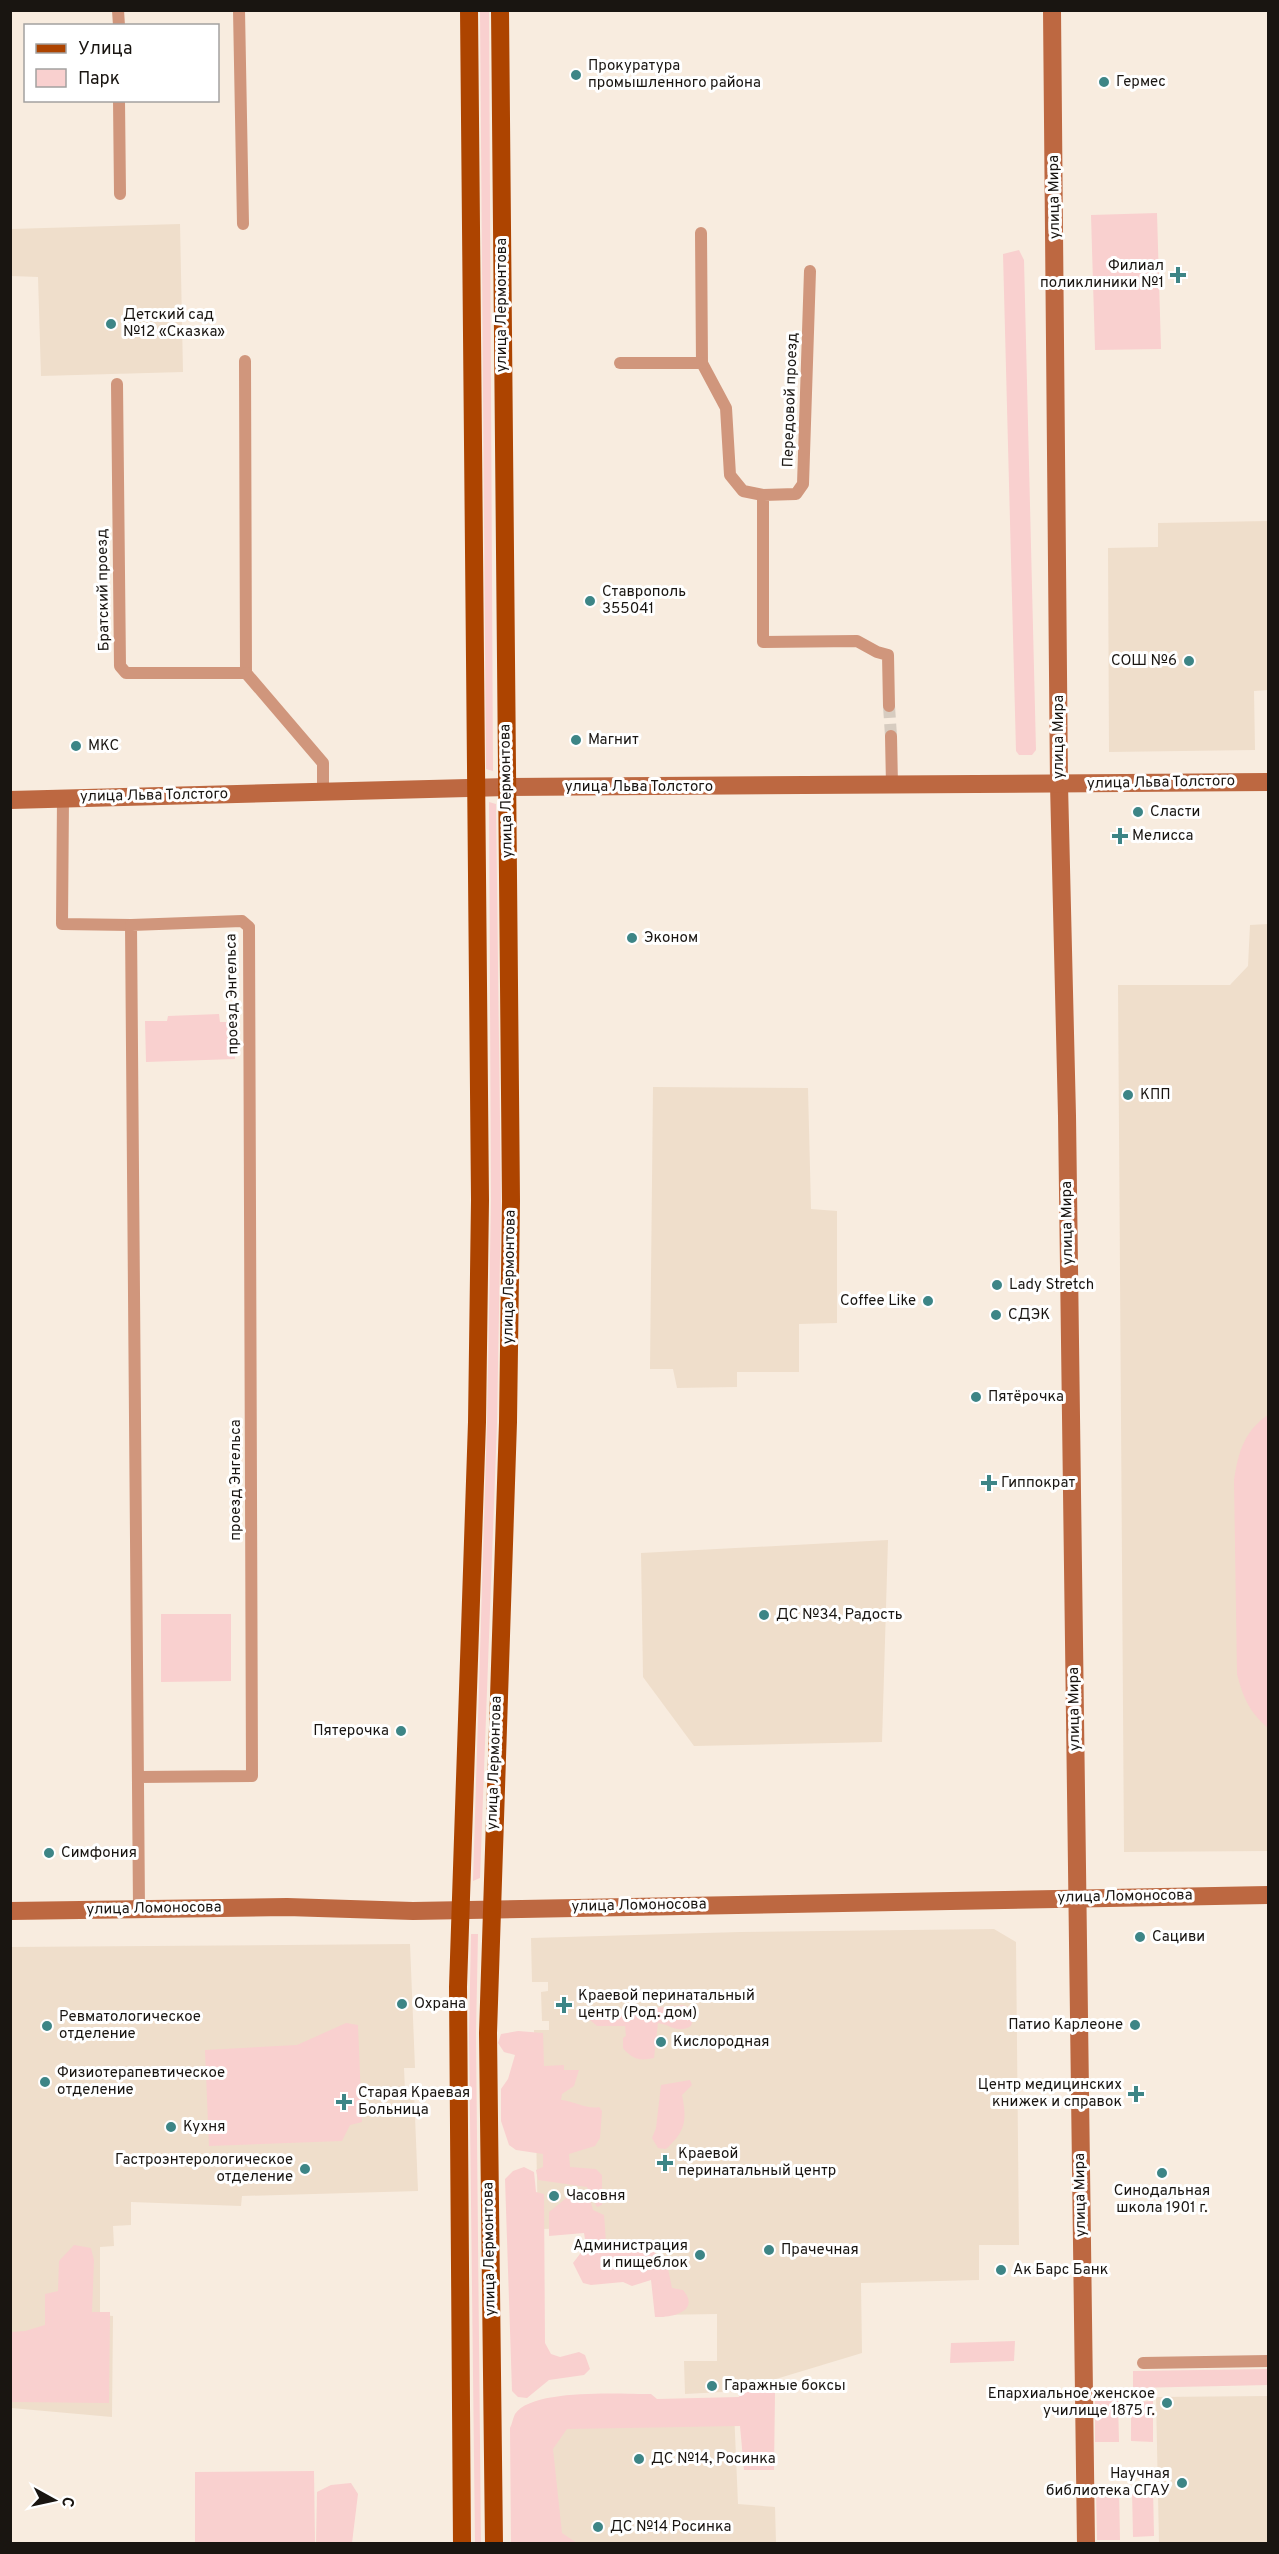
<svg xmlns="http://www.w3.org/2000/svg" width="1279" height="2554" viewBox="0 0 1279 2554" font-family="Overpass,sans-serif">
<style>
.built{fill:#efdecb}
.green{fill:#f9d0cf}
.lines{fill:none;stroke-linecap:round;stroke-linejoin:round}
.street-tunnel{stroke:#d7ccc0;stroke-width:12;stroke-dasharray:12 6;stroke-linecap:butt}
.street{stroke:#d0967c;stroke-width:12}
.secondary{stroke:#bd6841;stroke-width:18}
.primary{stroke:#ad4400;stroke-width:18}
.poi-dot{fill:#3d8586;stroke:#fff;stroke-width:2}
.labels{text-anchor:middle;dominant-baseline:central;stroke-width:6;stroke-linejoin:round;paint-order:stroke}
.poi-label{font-size:15px;fill:#191511;stroke:#fff;text-anchor:start}
.street-label{font-size:15px;fill:#191511;stroke:#fff}
</style>
<rect width="100%" height="100%" fill="#f8ecdf"/>
<g class="built">
<path d="M180 224 183 372 41 376 38 277 11 276V229Z"/>
<path d="M1268 521V690L1254 691 1255 750 1109 752 1108 548 1158 547V523Z"/>
<path d="M1268 924V1851L1124 1852 1118 985H1230L1248 966 1250 925Z"/>
<path d="M653 1087 808 1088 811 1209 837 1211V1323L799 1324V1372H737V1387L677 1388 673 1369H650Z"/>
<path d="M888 1540 882 1742 694 1746 643 1677 641 1553Z"/>
<path d="M994 1929 1016 1942 1019 2245H979V2280L861 2283 862 2353 776 2379V2389L685 2394 684 2361H717V2314L658 2315 656 2279 603 2269 596 2228 538 2229 534 2030H549V2021H542L541 1992 548 1991V1982H532L531 1938 740 1932Z"/>
<path d="M410 1944 415 2068H404L405 2091H414L418 2191 242 2196 241 2206 131 2202V2225L113 2226 114 2246 100 2247V2315L113 2316 112 2417 11 2408 10 1947Z"/>
<path d="M1268 2396V2543H1159L1156 2397Z"/>
<path d="M734 2410 738 2504 775 2507 776 2543H543L542 2413Z"/>
</g>
<g class="green">
<path d="M480 11H489L493 771 486 769Z"/>
<path d="M1157 213 1161 349 1095 350 1091 215Z"/>
<path d="M1019 250 1024 260 1036 750 1032 755H1019L1016 751 1003 254Z"/>
<path d="M489 802 496 804 501 1200 497 1423 480 1878 473 1881 487 1423 491 1200Z"/>
<path d="M219 1014 220 1022H235V1059L146 1062 145 1021H167L168 1016Z"/>
<path d="M1268 1415V1728C1249 1712 1243 1697 1237 1674L1234 1480C1238 1453 1244 1431 1268 1415Z"/>
<path d="M161 1614H231V1681L161 1682Z"/>
<path d="M471 1934H478L476 2033 481 2544 475 2543 469 2033Z"/>
<path d="M683 2005 696 2010 691 2026C678 2034 671 2025 658 2023L654 2058C640 2061 633 2060 623 2048V2038L626 2036 625 2026H597L590 2020V2013L601 2007 640 2014 655 2008Z"/>
<path d="M346 2023 358 2025 362 2122 350 2125 342 2141 209 2146 205 2050 297 2045Z"/>
<path d="M518 2031 543 2033 544 2066 564 2065V2070H579L574 2086 562 2094 561 2100C573 2101 589 2110 599 2107L602 2111 600 2138 595 2146 569 2154 570 2167 596 2169 602 2175V2205L597 2207 587 2187 538 2180 536 2170 543 2167V2154L516 2150 509 2145 501 2121V2089L508 2079 515 2055 504 2052 498 2043 501 2034Z"/>
<path d="M690 2080 692 2085 682 2095C687 2120 686 2131 666 2149L658 2148 652 2138 656 2128 661 2085Z"/>
<path d="M524 2167 534 2172 536 2192 544 2194 545 2343 551 2354 560 2357 579 2352 585 2355 590 2369 584 2375 549 2380 527 2398 518 2397 512 2391 505 2179 513 2171Z"/>
<path d="M575 2191 589 2195 593 2210 604 2215 606 2242 612 2250 636 2246 653 2248 659 2262 667 2264 672 2288 683 2290C701 2311 672 2318 655 2317L651 2280 632 2286 623 2282 591 2285 583 2283 573 2263 586 2246 584 2233 549 2236V2212Z"/>
<path d="M74 2245 91 2248 94 2260 92 2312H110L109 2403 11 2402V2332L25 2331 45 2325V2294L58 2291 59 2261Z"/>
<path d="M1015 2341 1014 2361 950 2363 951 2343Z"/>
<path d="M1268 2369V2385L1133 2388V2371Z"/>
<path d="M746 2383 775 2393 774 2470H744L740 2426 567 2429 553 2449 562 2533 577 2543H511L510 2428C512 2424 513 2418 515 2414 532 2388 621 2394 651 2394L657 2399 739 2397Z"/>
<path d="M1118 2400 1119 2442H1095V2401Z"/>
<path d="M1153 2401V2442L1131 2441V2402Z"/>
<path d="M314 2471 315 2543H195V2472Z"/>
<path d="M351 2483 358 2494 352 2543H316L317 2492 331 2485Z"/>
<path d="M1153 2488 1154 2536 1133 2537 1132 2489Z"/>
<path d="M1119 2489 1120 2540H1097L1096 2490Z"/>
</g>
<g class="lines">
<path class="street-tunnel" d="M889 706 891 736"/>
<g class="street">
<path d="M118 10 119 26"/>
<path d="M239 10 243 224"/>
<path d="M119 100 120 194"/>
<path d="M701 233 702 363 726 408 730 475 743 491 763 495"/>
<path d="M810 271 803 484 796 494 763 495V642L857 641 877 652 888 655 889 706"/>
<path d="M620 363H702"/>
<path d="M117 384 120 666 126 673H246L245 361"/>
<path d="M246 673 323 763V793"/>
<path d="M891 736 892 785"/>
<path d="M63 798 62 924 131 925"/>
<path d="M139 1777 252 1776 249 927 242 921 131 925 139 1909"/>
<path d="M1143 2363 1268 2361"/>
</g>
<g class="secondary">
<path d="M1052 10 1059 784 1067 1116 1086 2544"/>
<path d="M10 800 507 787 1268 782"/>
<path d="M10 1911 287 1907 413 1911 1268 1895"/>
</g>
<g class="primary">
<path d="M462 2544 458 1987 477 1422 480 1200 469 10"/>
<path d="M494 2544 488 2033 508 1422 511 1201 500 10"/>
</g>
</g>
<g class="poi-dot">
<circle cx="576" cy="75" r="6"/>
<circle cx="1104" cy="82" r="6"/>
<path d="M1175 266h6v6h6v6h-6v6h-6v-6h-6v-6h6z"/>
<circle cx="111" cy="324" r="6"/>
<circle cx="590" cy="601" r="6"/>
<circle cx="1189" cy="661" r="6"/>
<circle cx="576" cy="740" r="6"/>
<circle cx="76" cy="746" r="6"/>
<circle cx="1138" cy="812" r="6"/>
<path d="M1117 827h6v6h6v6h-6v6h-6v-6h-6v-6h6z"/>
<circle cx="632" cy="938" r="6"/>
<circle cx="1128" cy="1095" r="6"/>
<circle cx="997" cy="1285" r="6"/>
<circle cx="928" cy="1301" r="6"/>
<circle cx="996" cy="1315" r="6"/>
<circle cx="976" cy="1397" r="6"/>
<path d="M986 1474h6v6h6v6h-6v6h-6v-6h-6v-6h6z"/>
<circle cx="764" cy="1615" r="6"/>
<circle cx="401" cy="1731" r="6"/>
<circle cx="49" cy="1853" r="6"/>
<circle cx="1140" cy="1937" r="6"/>
<circle cx="402" cy="2004" r="6"/>
<path d="M561 1996h6v6h6v6h-6v6h-6v-6h-6v-6h6z"/>
<circle cx="1135" cy="2025" r="6"/>
<circle cx="47" cy="2026" r="6"/>
<circle cx="661" cy="2042" r="6"/>
<circle cx="45" cy="2082" r="6"/>
<path d="M1133 2085h6v6h6v6h-6v6h-6v-6h-6v-6h6z"/>
<path d="M341 2093h6v6h6v6h-6v6h-6v-6h-6v-6h6z"/>
<circle cx="171" cy="2127" r="6"/>
<path d="M662 2154h6v6h6v6h-6v6h-6v-6h-6v-6h6z"/>
<circle cx="305" cy="2169" r="6"/>
<circle cx="1162" cy="2173" r="6"/>
<circle cx="554" cy="2196" r="6"/>
<circle cx="769" cy="2250" r="6"/>
<circle cx="700" cy="2255" r="6"/>
<circle cx="1001" cy="2270" r="6"/>
<circle cx="712" cy="2386" r="6"/>
<circle cx="1167" cy="2403" r="6"/>
<circle cx="639" cy="2459" r="6"/>
<circle cx="1182" cy="2483" r="6"/>
<circle cx="598" cy="2527" r="6"/>
</g>
<g class="labels">
<g class="poi-label">
<text x="588" y="66">Прокуратура<tspan x="588" dy="17">промышленного района</tspan></text>
<text x="1116" y="82">Гермес</text>
<text x="1164" y="266" text-anchor="end">Филиал<tspan x="1164" dy="17">поликлиники №1</tspan></text>
<text x="123" y="315">Детский сад<tspan x="123" dy="17">№12 «Сказка»</tspan></text>
<text x="602" y="592">Ставрополь<tspan x="602" dy="17">355041</tspan></text>
<text x="1177" y="661" text-anchor="end">СОШ №6</text>
<text x="588" y="740">Магнит</text>
<text x="88" y="746">МКС</text>
<text x="1150" y="812">Сласти</text>
<text x="1132" y="836">Мелисса</text>
<text x="644" y="938">Эконом</text>
<text x="1140" y="1095">КПП</text>
<text x="1009" y="1285">Lady Stretch</text>
<text x="916" y="1301" text-anchor="end">Coffee Like</text>
<text x="1008" y="1315">СДЭК</text>
<text x="988" y="1397">Пятёрочка</text>
<text x="1001" y="1483">Гиппократ</text>
<text x="776" y="1615">ДС №34, Радость</text>
<text x="389" y="1731" text-anchor="end">Пятерочка</text>
<text x="61" y="1853">Симфония</text>
<text x="1152" y="1937">Сациви</text>
<text x="578" y="1996">Краевой перинатальный<tspan x="578" dy="17">центр (Род. дом)</tspan></text>
<text x="414" y="2004">Охрана</text>
<text x="59" y="2017">Ревматологическое<tspan x="59" dy="17">отделение</tspan></text>
<text x="1123" y="2025" text-anchor="end">Патио Карлеоне</text>
<text x="673" y="2042">Кислородная</text>
<text x="57" y="2073">Физиотерапевтическое<tspan x="57" dy="17">отделение</tspan></text>
<text x="1122" y="2085" text-anchor="end">Центр медицинских<tspan x="1122" dy="17">книжек и справок</tspan></text>
<text x="358" y="2093">Старая Краевая<tspan x="358" dy="17">Больница</tspan></text>
<text x="183" y="2127">Кухня</text>
<text x="678" y="2154">Краевой<tspan x="678" dy="17">перинатальный центр</tspan></text>
<text x="293" y="2160" text-anchor="end">Гастроэнтерологическое<tspan x="293" dy="17">отделение</tspan></text>
<text x="1162" y="2191" text-anchor="middle">Синодальная<tspan x="1162" dy="17">школа 1901 г.</tspan></text>
<text x="566" y="2196">Часовня</text>
<text x="688" y="2246" text-anchor="end">Администрация<tspan x="688" dy="17">и пищеблок</tspan></text>
<text x="781" y="2250">Прачечная</text>
<text x="1013" y="2270">Ак Барс Банк</text>
<text x="724" y="2386">Гаражные боксы</text>
<text x="1155" y="2394" text-anchor="end">Епархиальное женское<tspan x="1155" dy="17">училище 1875 г.</tspan></text>
<text x="651" y="2459">ДС №14, Росинка</text>
<text x="1170" y="2474" text-anchor="end">Научная<tspan x="1170" dy="17">библиотека СГАУ</tspan></text>
<text x="610" y="2527">ДС №14 Росинка</text>
</g>
<g class="street-label">
<text transform="translate(1055 197) rotate(-91)">улица Мира</text>
<text transform="translate(502 305) rotate(-90)">улица Лермонтова</text>
<text transform="translate(791 400) rotate(-88)">Передовой проезд</text>
<text transform="translate(104 590) rotate(-91)">Братский проезд</text>
<text transform="translate(1059 737) rotate(-90)">улица Мира</text>
<text transform="translate(1161 783) rotate(-1)">улица Льва Толстого</text>
<text x="639" y="787">улица Льва Толстого</text>
<text transform="translate(507 791) rotate(-91)">улица Лермонтова</text>
<text transform="translate(154 796) rotate(-1)">улица Льва Толстого</text>
<text transform="translate(233 994) rotate(-91)">проезд Энгельса</text>
<text transform="translate(1068 1223) rotate(-91)">улица Мира</text>
<text transform="translate(510 1277) rotate(-89)">улица Лермонтова</text>
<text transform="translate(236 1480) rotate(-90)">проезд Энгельса</text>
<text transform="translate(1075 1709) rotate(-91)">улица Мира</text>
<text transform="translate(495 1763) rotate(-88)">улица Лермонтова</text>
<text transform="translate(1125 1897) rotate(-1)">улица Ломоносова</text>
<text transform="translate(639 1906) rotate(-1)">улица Ломоносова</text>
<text transform="translate(154 1909) rotate(-1)">улица Ломоносова</text>
<text transform="translate(1081 2195) rotate(-91)">улица Мира</text>
<text transform="translate(490 2249) rotate(-91)">улица Лермонтова</text>
</g>
</g>
<rect width="1279" height="2554" fill="none" stroke="#191511" stroke-width="24"/>
<rect x="24" y="24" width="195" height="78" fill="#ffffff" stroke="#a3a1a0" stroke-width="1.5"/>
<rect x="36" y="44" width="30" height="9" fill="#ad4400" stroke="#a3a1a0" stroke-width="1.5"/>
<text x="78" y="54" font-size="18" fill="#191511">Улица</text>
<rect x="36" y="69" width="30" height="18" fill="#f9d0cf" stroke="#a3a1a0" stroke-width="1.5"/>
<text x="78" y="84" font-size="18" fill="#191511">Парк</text>
<g transform="translate(54 2500) rotate(98)" stroke="#ffffff" stroke-width="4.5" paint-order="stroke">
<path d="M0-4.5L10 22L0 15L-10 22Z" fill="#191511"/>
<text y="-9" font-size="16" font-weight="bold" text-anchor="middle" fill="#191511">С</text>
</g>
</svg>
